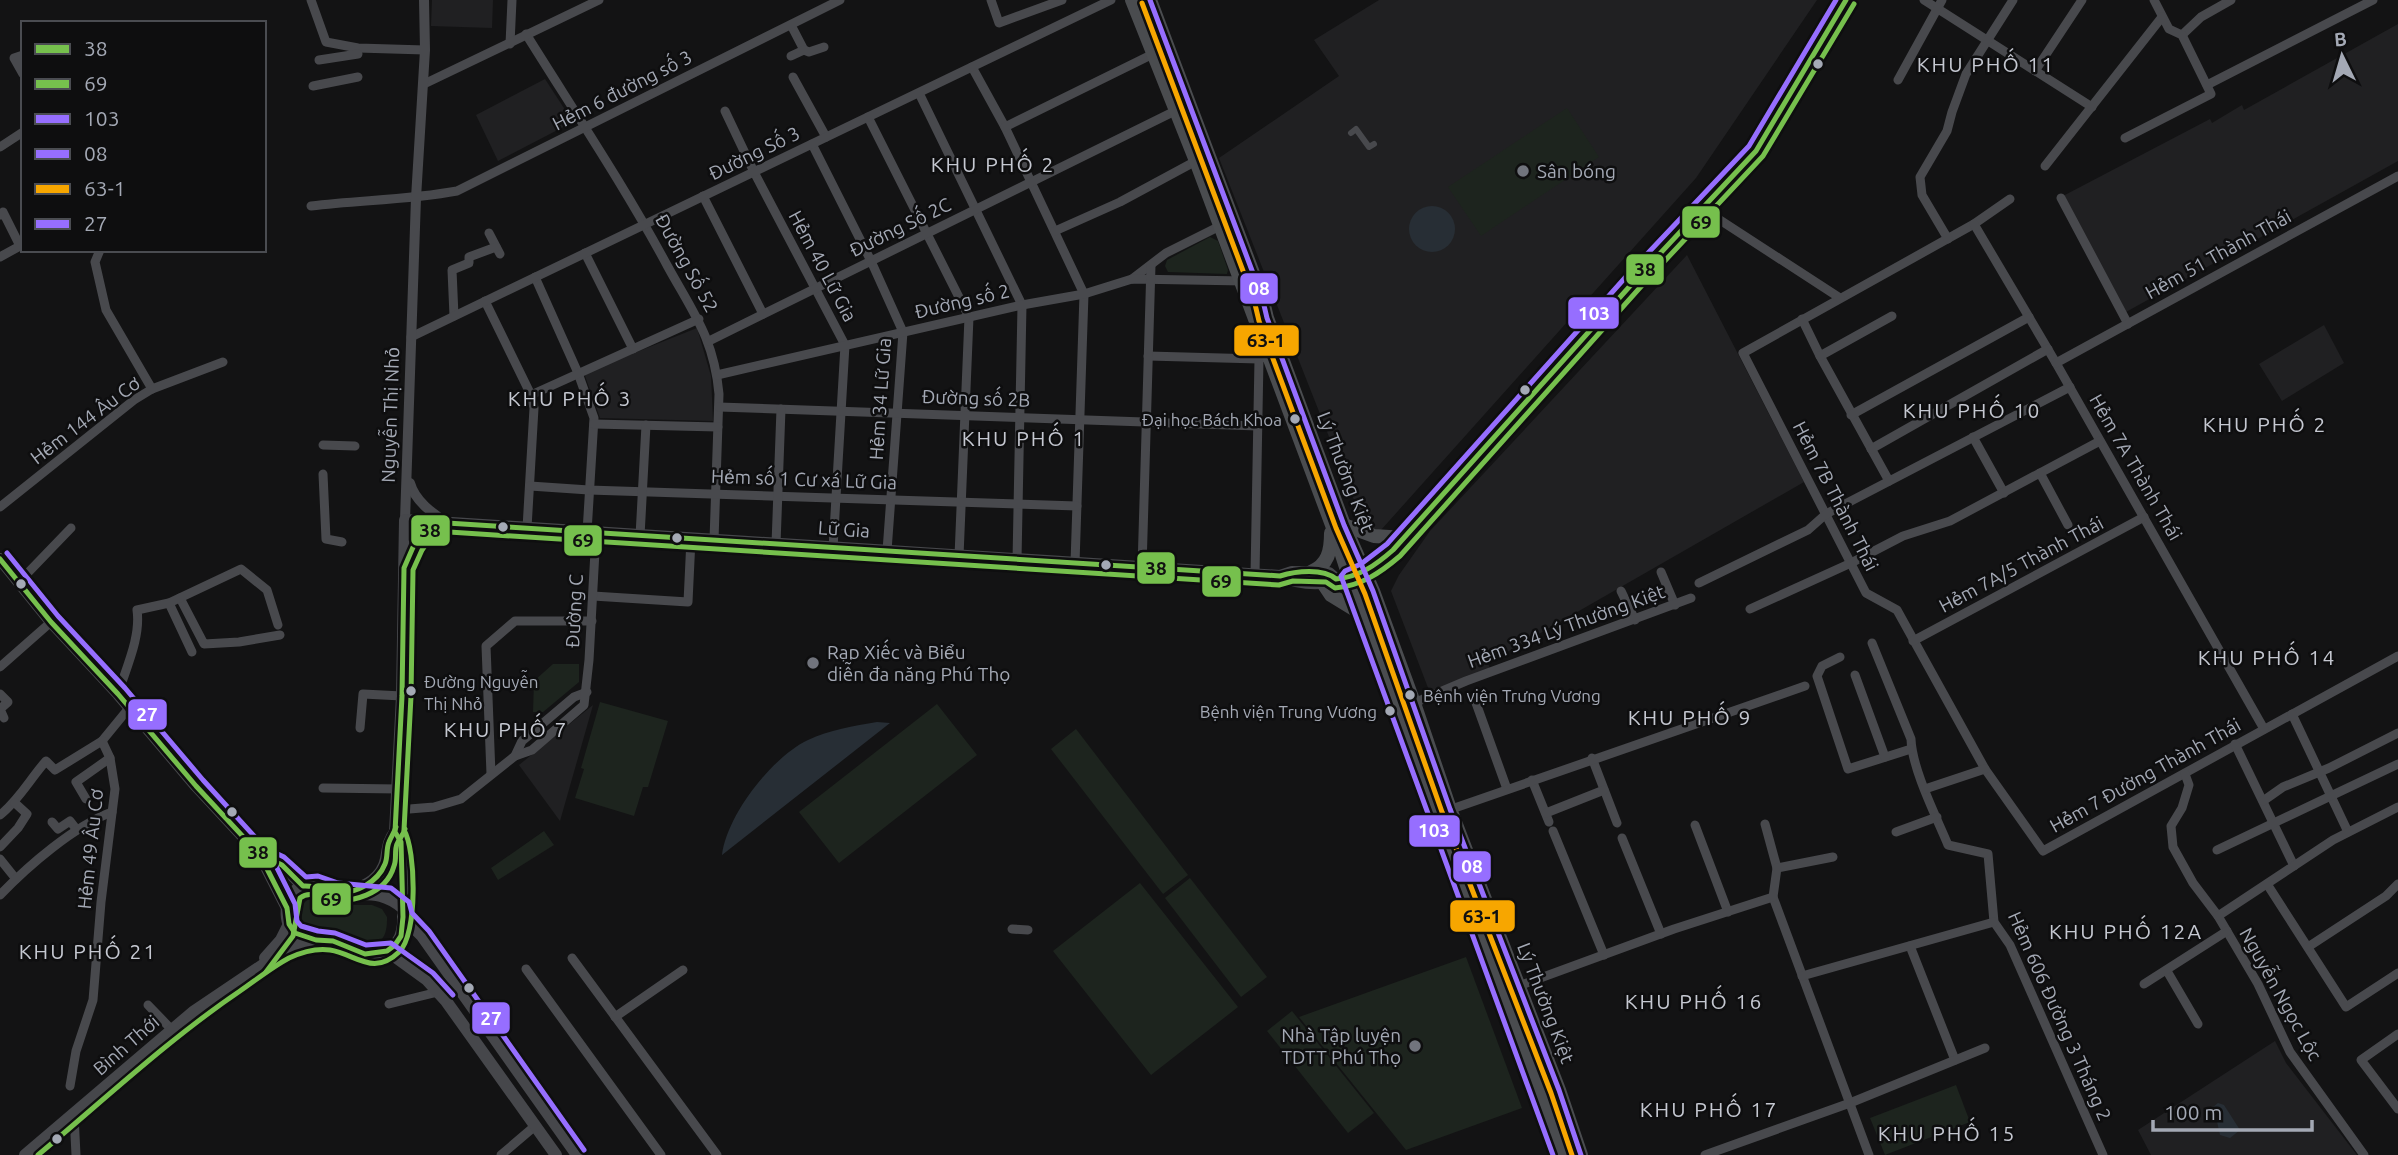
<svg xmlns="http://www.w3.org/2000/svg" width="2398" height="1155" viewBox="0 0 2398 1155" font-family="Ubuntu,sans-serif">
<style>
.built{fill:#202022}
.green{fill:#1d241e}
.water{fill:#272e35}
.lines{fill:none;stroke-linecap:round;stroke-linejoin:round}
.pedestrian{stroke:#48494d;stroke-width:6}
.minor{stroke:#48494d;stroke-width:9}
.tertiary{stroke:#48494d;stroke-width:10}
.secondary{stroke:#46474b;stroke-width:12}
.primary{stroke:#4a4c4f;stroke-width:14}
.bus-1-casing{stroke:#0e0e0f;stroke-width:10}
.bus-2-casing{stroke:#0e0e0f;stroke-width:10}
.bus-3-casing{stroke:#0e0e0f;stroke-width:10}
.bus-4-casing{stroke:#0e0e0f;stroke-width:10}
.bus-5-casing{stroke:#0e0e0f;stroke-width:10}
.bus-6-casing{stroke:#0e0e0f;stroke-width:10}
.bus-1{stroke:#76c04d;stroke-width:5}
.bus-2{stroke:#76c04d;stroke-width:5}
.bus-3{stroke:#966eff;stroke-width:5}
.bus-4{stroke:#966eff;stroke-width:5}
.bus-5{stroke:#f7a600;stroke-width:5}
.bus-6{stroke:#966eff;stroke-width:5}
.bus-dot{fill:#a4a9b5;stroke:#0e0e0f;stroke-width:2.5}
.poi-dot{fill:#71747d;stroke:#0e0e0f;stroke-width:2.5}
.labels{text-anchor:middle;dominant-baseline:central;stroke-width:5;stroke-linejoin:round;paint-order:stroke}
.bus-label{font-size:17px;fill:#a4a9b5;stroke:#0e0e0f;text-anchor:end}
.street-label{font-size:19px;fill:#a4a9b5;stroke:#0e0e0f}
.poi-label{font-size:19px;fill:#a4a9b5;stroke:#0e0e0f;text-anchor:start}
.neighbourhood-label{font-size:21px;letter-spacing:2px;fill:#c5c8d1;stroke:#0e0e0f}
.line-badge{stroke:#0e0e0f;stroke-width:2.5}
.badge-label{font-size:19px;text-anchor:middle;font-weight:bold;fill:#fff}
.pale-badge-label{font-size:19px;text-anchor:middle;font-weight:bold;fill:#111}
</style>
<rect width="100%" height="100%" fill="#131314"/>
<g class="built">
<path d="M432 0H493L492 28 431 26Z"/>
<path d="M1379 0H1817L1696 178 1381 530 1365 528 1219 158 1339 76 1314 40Z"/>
<path d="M2398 24V161L2126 312 2063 196 2210 119 2212 123 2242 105 2244 110Z"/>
<path d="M545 79 573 122 498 161 476 115Z"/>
<path d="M1687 255 1804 482 1488 663 1490 669 1430 693 1391 591 1399 575 1430 531Z"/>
<path d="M2324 325 2344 363 2282 401 2259 364Z"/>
<path d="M697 328 711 376 713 421 600 418 584 373Z"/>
<path d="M593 705 560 821 519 765Z"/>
<path d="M2275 1041 2286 1063 2357 1155H2151L2138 1130Z"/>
</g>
<g class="green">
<path d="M1567 108 1599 157 1481 236 1448 187Z"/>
<path d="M1210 237 1218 241 1228 270 1227 274 1168 272 1165 266 1167 260Z"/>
<path d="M553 664H579V682L543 712H533L534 681Z"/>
<path d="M600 702 668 721 648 787H643L634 816 575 798 584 769 581 768Z"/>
<path d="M937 704 977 755 839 863 799 812Z"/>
<path d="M1076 729 1188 875 1163 894 1051 749Z"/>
<path d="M544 831 554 845 498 880 491 868Z"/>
<path d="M1190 878 1267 977 1241 997 1165 898Z"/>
<path d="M1140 883 1238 1007 1151 1075 1053 951Z"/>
<path d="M311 898 352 905H372L382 909 387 917C388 959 359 938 337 931 324 927 303 932 300 915 299 906 304 902 311 898Z"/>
<path d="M1466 957 1522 1108 1406 1150 1299 1017Z"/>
<path d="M1292 1011 1374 1113 1348 1133 1267 1031Z"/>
<path d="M1956 1085 1970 1122 1885 1155 1870 1118Z"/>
</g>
<g class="water">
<circle cx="1432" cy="229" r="23"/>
<path d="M877 722 890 723 722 855C727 815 772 757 808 740 829 730 854 726 877 722Z"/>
<path d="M2218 1103 2224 1105 2240 1130 2230 1138 2220 1135 2216 1117 2211 1122 2207 1119 2212 1108Z"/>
</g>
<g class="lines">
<path class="pedestrian" d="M1351 133 1356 129 1369 147 1374 144"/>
<g class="minor">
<path d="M311 0 326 42 358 48 425 50"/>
<path d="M991 0 999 23 1062 0"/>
<path d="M1924 0 2092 107"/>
<path d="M791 25 804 50"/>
<path d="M526 34C574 111 625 187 668 267 694 314 714 339 719 394L714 540"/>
<path d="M2182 35 2201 17 2231 0"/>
<path d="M510 44 512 0"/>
<path d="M23 55 14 58 23 74"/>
<path d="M791 56 804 50 809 52 824 47"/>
<path d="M319 60 358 54"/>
<path d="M972 67 1005 127 1084 294 1075 563"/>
<path d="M2035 71 2082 0"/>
<path d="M793 77 826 137"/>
<path d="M1898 80 1942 0"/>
<path d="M424 84 599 0"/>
<path d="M2207 85 2373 0"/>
<path d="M313 86 358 77"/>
<path d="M919 93 1022 305 1017 560"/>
<path d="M725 111 754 172 845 345 833 548"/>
<path d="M868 117 969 317 959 556"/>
<path d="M1005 127 1153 54"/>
<path d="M2125 138 2211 94 2182 35 2169 29 2154 0"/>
<path d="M812 144 871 261 903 332 887 551"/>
<path d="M0 147 23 132"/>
<path d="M2045 166 2162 17"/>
<path d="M703 196 763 314"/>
<path d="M2061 198 2128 324"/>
<path d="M2010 199 1974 224 1743 353 1866 593 1897 610 1985 769 2043 851 2398 656"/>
<path d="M311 206C360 200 408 200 457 191L840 0"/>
<path d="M1703 209 1840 298"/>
<path d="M0 215 3 212 20 246 0 257"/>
<path d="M1974 224 2056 363 2264 729"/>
<path d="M1055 231 1120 202 1196 161"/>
<path d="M489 233 500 254"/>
<path d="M1948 239 1922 195 1920 177 1947 131 1952 112 1966 74 2013 0"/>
<path d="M100 250 95 262 106 310 152 389"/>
<path d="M585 253 633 349"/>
<path d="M535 277 578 373 594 418 587 532"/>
<path d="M1132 279 1166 253 1222 225"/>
<path d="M485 301 531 395 534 408 527 528"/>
<path d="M454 316 452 270 469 263V257L496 247"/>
<path d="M1802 319 1820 356 1889 481"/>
<path d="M411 337 1111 0"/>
<path d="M709 341 1175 111"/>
<path d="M1148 356 1259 359"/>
<path d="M1820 356 1892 316"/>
<path d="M2056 363 2398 176"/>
<path d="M717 375 1022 305 1084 294 1132 279 1244 281"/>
<path d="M531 395 699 319"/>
<path d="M719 407 1258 426"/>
<path d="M1851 415 2029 317"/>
<path d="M594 424 718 427"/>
<path d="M1973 437 2004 493"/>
<path d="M323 445 355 446"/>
<path d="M1871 449 2048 349"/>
<path d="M2040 473 2068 525"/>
<path d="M323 474 326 539 342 542"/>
<path d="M530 486 589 490 1077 506"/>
<path d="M0 507 134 400 152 389 223 362"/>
<path d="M640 536 646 425"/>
<path d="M776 544 781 409"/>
<path d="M1142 568 1151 265"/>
<path d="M1661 572 1675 605"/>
<path d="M1255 575 1259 359 1267 356"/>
<path d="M19 582 71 528"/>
<path d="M1699 583 1808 530 1826 514 2070 387"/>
<path d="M1621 591 1635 620"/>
<path d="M593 596 688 602 691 539"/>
<path d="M180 598 204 644 239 642 280 635"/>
<path d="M169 603 192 652"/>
<path d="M1750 609 1851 563 1903 536 1950 521 2100 441"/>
<path d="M1913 641 2144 517"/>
<path d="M1872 643 1911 739C1912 769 1936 816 1948 845L1988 854 1994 922 2010 945 2103 1155"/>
<path d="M1840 657 1822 666 1817 676 1848 769 1911 749"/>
<path d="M0 667 51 622"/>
<path d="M1855 675 1885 757"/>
<path d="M0 694 8 702 0 709 4 718"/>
<path d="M118 694C126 668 141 637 137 610L169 603 241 569 267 590 278 625"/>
<path d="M1414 703 1466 681 1691 598"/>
<path d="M1476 703 1507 789"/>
<path d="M2292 714 2348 832"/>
<path d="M360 728 363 694 402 696"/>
<path d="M2235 744 2294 866"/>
<path d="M515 756 522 741 574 697 587 692"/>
<path d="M1592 758 1617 823"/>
<path d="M491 774 486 646 515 621H592"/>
<path d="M2185 774 2189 785 2182 808 2171 826 2173 847 2193 883 2218 916 2258 984 2290 1052 2364 1155"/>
<path d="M1532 780 1549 822"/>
<path d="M323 788 399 789"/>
<path d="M1925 789 1985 769"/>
<path d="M86 799 76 782 110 758"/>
<path d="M2263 801 2283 787 2329 768 2398 733"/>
<path d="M397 810 434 807 461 799 515 756 532 750 584 705 589 660 596 533"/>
<path d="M1446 811 1805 686"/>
<path d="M1546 813 1604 790"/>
<path d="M0 815C19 800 30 779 46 761L55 770 102 741 129 708"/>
<path d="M52 822 58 829 70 821 77 830"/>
<path d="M1765 824 1777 868"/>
<path d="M1695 825 1728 912"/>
<path d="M1553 831 1604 955"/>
<path d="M1896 832 1937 817"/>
<path d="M1622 838 1661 934"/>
<path d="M0 847 18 828 27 814 15 803"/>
<path d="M2217 850 2398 764"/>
<path d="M0 859 16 879"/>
<path d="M2267 884 2346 1007 2398 973"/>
<path d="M0 895C28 866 74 826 112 812"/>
<path d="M1773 897 1869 1155"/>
<path d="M2218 916 2333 840 2398 807"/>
<path d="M1012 929 1028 930"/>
<path d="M1910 946 1955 1060"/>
<path d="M2308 947 2386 896 2398 884"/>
<path d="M572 958 717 1155"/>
<path d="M526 969 661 1155"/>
<path d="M2167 971 2198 1024"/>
<path d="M1802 976 1994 922"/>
<path d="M2144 984 2227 931"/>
<path d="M1502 992 1674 929 1773 897 1777 868 1833 857"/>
<path d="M389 1004 438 992"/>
<path d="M148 1005 172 1030"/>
<path d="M615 1017 683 970"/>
<path d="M2398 1034 2361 1060 2398 1109"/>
<path d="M70 1086 76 1051 93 1000 101 902 115 789 110 758 102 741"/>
<path d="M74 1115 76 1155"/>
<path d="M501 1155 535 1126"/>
<path d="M1705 1155 1850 1103 1985 1048"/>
</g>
<g class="tertiary">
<path d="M410 483C415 501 432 513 447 523"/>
<path d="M405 520 416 198 425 50 424 0"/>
</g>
<g class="secondary">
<path d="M0 559 51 622 118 694 196 786 260 855 287 908"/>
<path d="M407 561C415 542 423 532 444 524"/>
<path d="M1280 576 1292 572 1329 573 1336 579"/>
<path d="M395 832 401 842C402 863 408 920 400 937 384 972 352 944 329 941 318 939 303 940 294 932 281 920 286 893 302 886 313 882 322 889 332 891 362 899 376 886 403 908"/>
<path d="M260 855C279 861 290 873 303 886"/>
<path d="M348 893C365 886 382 879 386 859 388 848 388 841 395 832L402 696 405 520 1280 576C1320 593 1362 578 1393 550L1639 276 1756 151 1846 0"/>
<path d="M403 917 422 936 577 1155"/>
<path d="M387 951 427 980 446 1001 556 1155"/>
<path d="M265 958 281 940 289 924"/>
<path d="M25 1155 193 1012 282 952 297 945 316 941"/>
</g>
<g class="primary">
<path d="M1132 0 1196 161 1335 533 1356 598 1562 1155"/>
<path d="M1150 0 1262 297 1267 318 1344 525 1373 591 1414 703 1450 809 1559 1090 1581 1155"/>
<path d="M1344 525 1374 536 1404 538"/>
<path d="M1311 572C1328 565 1331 551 1331 533"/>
<path d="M1323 583 1331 595 1362 614"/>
</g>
<defs>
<g id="bus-1">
<path d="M0 559 51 622 118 694 196 786 260 855 287 908 289 924 295 933 316 940 333 941 365 954 387 951 395 945 401 936 403 917 401 842 395 832 402 696 404 568 414 545 423 534 447 523 1280 576C1296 571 1323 568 1336 579 1359 577 1376 565 1393 550L1639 276 1756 151 1846 0"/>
<path d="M259 854 282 865 303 886C315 885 324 890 335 892 355 895 378 882 385 864 388 857 386 849 389 842 391 837 394 833 396 827"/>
</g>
<g id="bus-2">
<path d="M266 972 293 936 300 898C308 892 315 895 325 898 351 905 386 894 394 866 397 859 394 851 397 844 400 838 403 835 405 829"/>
<path d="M38 1155C105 1099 169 1039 240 991 256 980 272 967 289 958 302 952 316 948 330 950 356 954 373 977 399 952 418 935 416 850 404 830L411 696 413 570 422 550 428 541 449 532 1279 585 1293 581 1326 582 1335 588C1361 586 1380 573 1400 556L1645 282 1763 156 1854 4"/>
</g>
<path id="bus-3" d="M1553 1155 1341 576 1345 571 1361 564 1387 544 1632 270 1749 146 1836 0"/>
<path id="bus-4" d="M1150 0 1262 297 1267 318 1344 525 1373 591 1450 809 1559 1090 1581 1155"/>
<path id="bus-5" d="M1142 3 1254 300 1259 321 1336 528 1365 594 1442 812 1551 1093 1572 1155"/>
<g id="bus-6">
<path d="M7 553 58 616 125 688 203 780 265 848 284 857 306 877 318 876 338 883 391 888 409 902 412 913 429 931 584 1150"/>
<path d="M269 852 295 904 297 921 301 926 318 931 335 933 366 945 391 943 433 973 453 995"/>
</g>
</defs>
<use href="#bus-1" class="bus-1-casing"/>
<use href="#bus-2" class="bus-2-casing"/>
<use href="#bus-3" class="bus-3-casing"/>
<use href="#bus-4" class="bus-4-casing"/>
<use href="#bus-5" class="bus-5-casing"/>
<use href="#bus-6" class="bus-6-casing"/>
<use href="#bus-1" class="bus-1"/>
<use href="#bus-2" class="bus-2"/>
<use href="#bus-3" class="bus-3"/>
<use href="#bus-4" class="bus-4"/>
<use href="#bus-5" class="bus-5"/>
<use href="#bus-6" class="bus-6"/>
</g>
<g class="bus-dot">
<circle cx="1818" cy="64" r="6"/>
<circle cx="1525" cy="390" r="6"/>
<circle cx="1295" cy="419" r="6"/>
<circle cx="503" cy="527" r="6"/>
<circle cx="677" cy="538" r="6"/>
<circle cx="1106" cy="565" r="6"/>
<circle cx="21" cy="584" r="6"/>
<circle cx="411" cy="691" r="6"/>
<circle cx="1410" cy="695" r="6"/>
<circle cx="1390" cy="711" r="6"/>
<circle cx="232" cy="812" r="6"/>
<circle cx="469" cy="988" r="6"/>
<circle cx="57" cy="1139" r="6"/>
</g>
<g class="poi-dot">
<circle cx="1523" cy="171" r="7"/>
<circle cx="813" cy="663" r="7"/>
<circle cx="1415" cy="1046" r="7"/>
</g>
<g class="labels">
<g class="bus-label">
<text x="1282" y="419">Đại học Bách Khoa</text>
<text x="424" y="681" text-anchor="start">Đường Nguyễn<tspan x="424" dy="22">Thị Nhỏ</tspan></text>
<text x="1423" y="695" text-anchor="start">Bệnh viện Trưng Vương</text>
<text x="1377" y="711">Bệnh viện Trung Vương</text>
</g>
<g class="street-label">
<text transform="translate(622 90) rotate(-27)">Hẻm 6 đường số 3</text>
<text transform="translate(754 153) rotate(-26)">Đường Số 3</text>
<text transform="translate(900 227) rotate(-26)">Đường Số 2C</text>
<text transform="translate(2218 254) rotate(-29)">Hẻm 51 Thành Thái</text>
<text transform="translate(687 263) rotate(61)">Đường Số 52</text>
<text transform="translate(823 266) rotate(62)">Hẻm 40 Lữ Gia</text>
<text transform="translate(962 301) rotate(-13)">Đường số 2</text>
<text transform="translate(976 398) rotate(2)">Đường số 2B</text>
<text transform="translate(880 399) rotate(-86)">Hẻm 34 Lữ Gia</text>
<text transform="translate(390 415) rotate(-88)">Nguyễn Thị Nhỏ</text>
<text transform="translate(85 420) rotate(-37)">Hẻm 144 Âu Cơ</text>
<text transform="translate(2136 467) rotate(60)">Hẻm 7A Thành Thái</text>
<text transform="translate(1346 472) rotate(69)">Lý Thường Kiệt</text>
<text transform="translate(804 479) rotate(2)">Hẻm số 1 Cư xá Lữ Gia</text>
<text transform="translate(1836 496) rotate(63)">Hẻm 7B Thành Thái</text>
<text transform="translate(844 529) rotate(4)">Lữ Gia</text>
<text transform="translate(2021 564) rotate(-28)">Hẻm 7A/5 Thành Thái</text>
<text transform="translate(574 611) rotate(-87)">Đường C</text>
<text transform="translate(1566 626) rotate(-20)">Hẻm 334 Lý Thường Kiệt</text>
<text transform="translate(2145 775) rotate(-29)">Hẻm 7 Đường Thành Thái</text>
<text transform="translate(90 849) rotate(-84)">Hẻm 49 Âu Cơ</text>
<text transform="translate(2281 994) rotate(61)">Nguyễn Ngọc Lộc</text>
<text transform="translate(1546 1003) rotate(69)">Lý Thường Kiệt</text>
<text transform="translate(2060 1016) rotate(66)">Hẻm 606 Đường 3 Tháng 2</text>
<text transform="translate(126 1045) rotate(-41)">Bình Thới</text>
</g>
<g class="poi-label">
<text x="1537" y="171">Sân bóng</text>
<text x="827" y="652">Rạp Xiếc và Biểu<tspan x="827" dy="22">diễn đa năng Phú Thọ</tspan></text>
<text x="1401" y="1035" text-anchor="end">Nhà Tập luyện<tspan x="1401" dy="22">TDTT Phú Thọ</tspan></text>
</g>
<g class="neighbourhood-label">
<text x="1986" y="64">KHU PHỐ 11</text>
<text x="993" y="164">KHU PHỐ 2</text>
<text x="570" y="398">KHU PHỐ 3</text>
<text x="1972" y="410">KHU PHỐ 10</text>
<text x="2265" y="424">KHU PHỐ 2</text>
<text x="1024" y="438">KHU PHỐ 1</text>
<text x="2267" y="657">KHU PHỐ 14</text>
<text x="1690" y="717">KHU PHỐ 9</text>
<text x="506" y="729">KHU PHỐ 7</text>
<text x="2126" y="931">KHU PHỐ 12A</text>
<text x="88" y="951">KHU PHỐ 21</text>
<text x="1694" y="1001">KHU PHỐ 16</text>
<text x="1709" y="1109">KHU PHỐ 17</text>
<text x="1947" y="1133">KHU PHỐ 15</text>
</g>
</g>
<g class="line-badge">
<rect x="1681" y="205" width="40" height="34" rx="7" fill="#76c04d"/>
<rect x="1625" y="253" width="40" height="33" rx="7" fill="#76c04d"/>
<rect x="1239" y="272" width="40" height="33" rx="7" fill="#966eff"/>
<rect x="1567" y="296" width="53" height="34" rx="7" fill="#966eff"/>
<rect x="1233" y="324" width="67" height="33" rx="7" fill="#f7a600"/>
<rect x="410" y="514" width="41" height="33" rx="7" fill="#76c04d"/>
<rect x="563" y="524" width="40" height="33" rx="7" fill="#76c04d"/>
<rect x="1136" y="551" width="40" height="34" rx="7" fill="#76c04d"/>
<rect x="1201" y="565" width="41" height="33" rx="7" fill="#76c04d"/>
<rect x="127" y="698" width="41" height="33" rx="7" fill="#966eff"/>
<rect x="1408" y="814" width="53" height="34" rx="7" fill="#966eff"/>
<rect x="238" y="836" width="40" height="33" rx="7" fill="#76c04d"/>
<rect x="1452" y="850" width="40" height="33" rx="7" fill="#966eff"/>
<rect x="311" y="882" width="41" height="34" rx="7" fill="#76c04d"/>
<rect x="1449" y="899" width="67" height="34" rx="7" fill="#f7a600"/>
<rect x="471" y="1001" width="40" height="34" rx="7" fill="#966eff"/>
</g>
<g class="badge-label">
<text x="1259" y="295">08</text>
<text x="1594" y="320">103</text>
<text x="147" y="721">27</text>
<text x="1434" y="837">103</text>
<text x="1472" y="873">08</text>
<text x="491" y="1025">27</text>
</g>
<g class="pale-badge-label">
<text x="1701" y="229">69</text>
<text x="1645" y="276">38</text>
<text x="1266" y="347">63-1</text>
<text x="430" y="537">38</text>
<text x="583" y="547">69</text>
<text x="1156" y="575">38</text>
<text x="1221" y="588">69</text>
<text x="258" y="859">38</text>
<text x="331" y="906">69</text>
<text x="1482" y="923">63-1</text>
</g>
<rect x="21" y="21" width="245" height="231" fill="#0e0e0f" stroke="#4a4c51" stroke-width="2"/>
<rect x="35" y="44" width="35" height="10" fill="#76c04d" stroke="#4a4c51" stroke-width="2"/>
<text x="84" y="56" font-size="21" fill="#a4a9b5">38</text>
<rect x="35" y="79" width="35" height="10" fill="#76c04d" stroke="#4a4c51" stroke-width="2"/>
<text x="84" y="91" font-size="21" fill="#a4a9b5">69</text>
<rect x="35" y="114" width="35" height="10" fill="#966eff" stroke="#4a4c51" stroke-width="2"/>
<text x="84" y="126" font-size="21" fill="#a4a9b5">103</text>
<rect x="35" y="149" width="35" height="10" fill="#966eff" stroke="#4a4c51" stroke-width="2"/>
<text x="84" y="161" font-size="21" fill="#a4a9b5">08</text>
<rect x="35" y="184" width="35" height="10" fill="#f7a600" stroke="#4a4c51" stroke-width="2"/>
<text x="84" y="196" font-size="21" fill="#a4a9b5">63-1</text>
<rect x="35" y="219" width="35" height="10" fill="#966eff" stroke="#4a4c51" stroke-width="2"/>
<text x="84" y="231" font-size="21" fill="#a4a9b5">27</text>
<g transform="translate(2342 56) rotate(355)" stroke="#0e0e0f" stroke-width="5" paint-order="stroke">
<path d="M0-5L12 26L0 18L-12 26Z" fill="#a4a9b5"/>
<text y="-10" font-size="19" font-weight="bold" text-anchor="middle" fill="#a4a9b5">B</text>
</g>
<path d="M2153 1120v10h159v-10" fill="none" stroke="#a4a9b5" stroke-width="3.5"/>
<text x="2164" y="1120" font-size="21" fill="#a4a9b5" stroke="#0e0e0f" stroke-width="5" paint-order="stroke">100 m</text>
</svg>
